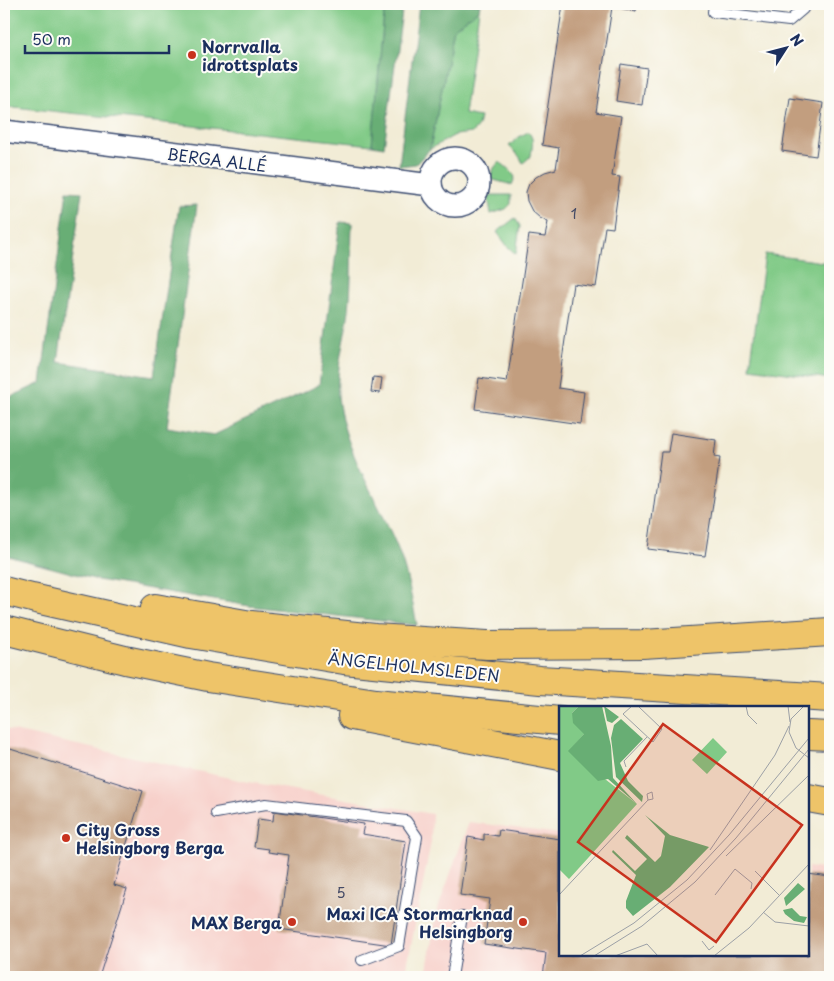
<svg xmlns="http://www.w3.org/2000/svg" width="834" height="981" viewBox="0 0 834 981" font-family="'Playpen Sans',sans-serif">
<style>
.built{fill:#f7d0ca}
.green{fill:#81ca87;stroke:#4e7c72}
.forest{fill:#68ae74;stroke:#426e69}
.building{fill:#c29e7f}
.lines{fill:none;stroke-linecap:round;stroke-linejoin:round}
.lane-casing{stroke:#3b4b70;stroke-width:12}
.street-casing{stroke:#3b4b70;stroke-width:24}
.highway-casing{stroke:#3b4b70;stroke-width:30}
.lane{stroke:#fff;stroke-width:10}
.street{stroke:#fff;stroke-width:21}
.highway{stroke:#eec469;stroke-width:28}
.poi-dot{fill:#c8321e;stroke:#fdfcf7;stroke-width:2}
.labels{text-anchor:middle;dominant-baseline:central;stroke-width:4;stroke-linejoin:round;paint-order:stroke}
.number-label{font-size:14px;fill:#454b66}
.poi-label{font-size:16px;font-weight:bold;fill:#1b2f5e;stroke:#fdfcf7;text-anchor:start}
.street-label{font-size:16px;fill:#1b2f5e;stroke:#fdfcf7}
.inset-road{fill:none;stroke:#9ca0a6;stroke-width:1}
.view{fill:#c8321e;fill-opacity:0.15;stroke:#c8321e;stroke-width:2.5}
.inset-edge{fill:none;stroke:#1b2f5e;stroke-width:2.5}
</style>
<rect width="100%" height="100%" fill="#fdfcf7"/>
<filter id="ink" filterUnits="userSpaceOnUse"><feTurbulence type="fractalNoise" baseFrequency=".02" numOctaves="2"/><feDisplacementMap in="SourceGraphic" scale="10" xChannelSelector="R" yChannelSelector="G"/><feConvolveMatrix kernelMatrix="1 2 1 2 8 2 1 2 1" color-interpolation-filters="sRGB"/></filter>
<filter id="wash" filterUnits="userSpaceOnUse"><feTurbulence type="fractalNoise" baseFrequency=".0096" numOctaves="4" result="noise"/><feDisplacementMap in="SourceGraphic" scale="20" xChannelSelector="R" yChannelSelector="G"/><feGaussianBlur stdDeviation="1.12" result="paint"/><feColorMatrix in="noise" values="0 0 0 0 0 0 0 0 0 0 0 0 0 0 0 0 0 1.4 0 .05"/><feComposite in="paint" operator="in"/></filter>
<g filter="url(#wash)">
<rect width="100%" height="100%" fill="#f2ecd6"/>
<g class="built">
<path d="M4 729 248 782 432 814 431 842 405 977H4Z"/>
<path d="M469 822 560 834V955H808V867L830 870V977H426L436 914Z"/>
</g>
<g class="green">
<path d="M4 4H385L372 145 4 106Z"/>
<path d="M479 10 464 114 480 117 478 126 472 133 455 135 430 149 454 28Z"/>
<path d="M528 132C535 138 532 148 531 156L523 163 519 156 509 146 519 137Z"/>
<path d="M499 162C506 166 510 170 515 177L512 185 490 179 494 168Z"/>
<path d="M488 195H511V204L506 209 491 214Z"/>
<path d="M515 218 520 226 516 254 508 247 497 232Z"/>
<path d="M765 254 830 263V379L750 368Z"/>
</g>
<g class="forest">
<path d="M385 4H403L384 147 372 145Z"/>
<path d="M419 4H480L479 10 454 28 430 149 416 164 399 166Z"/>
<path d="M67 191 82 192 58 362 154 376 179 206 197 205 167 427 214 435 319 385 340 222 352 223C351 251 352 281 349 310 345 341 334 372 339 404 346 451 374 494 393 537 406 565 411 595 417 625L249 606 98 580 4 555V400L41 383Z"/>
</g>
<g id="blocks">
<g class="building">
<path d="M563 4H637L636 11 612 7 596 112 621 116 612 176 620 177 613 228 605 227 596 287 573 284 558 388 584 392 580 424 475 409 479 378 507 382 529 235 545 237 548 222 540 218 532 211 527 201 526 192 529 184 536 177 545 172 556 169 559 148 542 145Z"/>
<path d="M740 4H785L784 11 740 5Z"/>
<path d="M621 64 647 68 642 105 616 101Z"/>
<path d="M790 98 823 103 816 156 782 151Z"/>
<path d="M373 377 382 378 380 393 371 392Z"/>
<path d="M671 433 716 440 714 457 720 458 705 556 648 549 661 452H668Z"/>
<path d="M4 747 143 791 114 885 127 889 99 977H4Z"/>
<path d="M274 811 364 824 362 834 406 841 391 945 279 929 289 855 268 852 269 849 254 847 258 819 273 821Z"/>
<path d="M499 830 560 839V955H808V874L830 877V977H543L546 953 484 944 490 899 460 895 468 837 484 840V834L498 836Z"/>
</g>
</g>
</g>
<g filter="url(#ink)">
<use href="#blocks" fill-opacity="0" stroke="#3b4b70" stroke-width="1"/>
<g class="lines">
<defs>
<g id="lane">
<path d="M714 4 713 12 789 21 803 9 805 4"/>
<path d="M216 813 266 804 406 821 417 837 399 946 362 960"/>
<path d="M452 977 462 916"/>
</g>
<g id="street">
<path d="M4 131 431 185"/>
<circle cx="455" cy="182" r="24"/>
</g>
<g id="highway">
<path d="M4 591 32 598 191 634 344 660 540 680 830 698"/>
<path d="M155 608 251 625 375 638 487 645 643 644 830 632"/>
<path d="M4 630 125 660 208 677 376 703 560 721"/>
<path d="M352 716 560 756"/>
<path d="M808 735 830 736"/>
<path d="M808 798 830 802"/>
</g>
</defs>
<use href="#lane" class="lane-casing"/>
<use href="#street" class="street-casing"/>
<use href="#highway" class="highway-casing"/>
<use href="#lane" class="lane"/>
<use href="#street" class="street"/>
<use href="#highway" class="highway"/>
</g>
</g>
<g class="poi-dot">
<circle cx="192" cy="55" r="5"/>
<circle cx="66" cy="838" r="5"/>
<circle cx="292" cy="922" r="5"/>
<circle cx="523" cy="922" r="5"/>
</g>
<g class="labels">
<g class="number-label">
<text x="574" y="213">1</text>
<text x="341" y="892">5</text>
</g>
<g class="poi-label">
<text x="202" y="46">Norrvalla<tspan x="202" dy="18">idrottsplats</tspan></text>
<text x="76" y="829">City Gross<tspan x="76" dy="18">Helsingborg Berga</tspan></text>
<text x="513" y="913" text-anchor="end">Maxi ICA Stormarknad<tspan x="513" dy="18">Helsingborg</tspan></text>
<text x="282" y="922" text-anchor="end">MAX Berga</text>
</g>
<g class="street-label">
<text transform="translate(217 159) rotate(7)">BERGA ALLÉ</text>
<text transform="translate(414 666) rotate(6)">ÄNGELHOLMSLEDEN</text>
</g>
</g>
<g transform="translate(559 706)">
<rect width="250" height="250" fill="#f2ecd6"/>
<path d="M0 0H20L13 7 26 27 10 45 78 98 10 173 0 163ZM154 32 168 46 148 68 133 54Z" fill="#81ca87"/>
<path d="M20 0H43L52 40 54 72 78 98 49 73 39 75 9 45 25 28 14 17 13 7ZM45 0 60 11 53 17 48 15ZM62 13 84 33 61 57 69 75 84 90 83 96 57 71 52 32 55 19ZM86 109 111 129 150 141 111 181 74 210 67 202V195L77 169 53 146 54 144 76 165 88 153 66 132 68 129 96 156 102 150 106 130ZM239 177 246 183 227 200 225 192ZM233 202 241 210 248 211 245 217 235 215 226 208 224 204Z" fill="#68ae74"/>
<path class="inset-road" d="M73 0 64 8 94 36 103 23 79 0M187 0 189 9 198 18M229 0 231 16M245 0 232 13 230 26 237 42 250 52M67 61 65 55 88 31M151 144 216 49 230 20M167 150 250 69M196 165 220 189M0 189 89 94 94 93 93 86 88 88 89 94M156 189 176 163 193 177 192 183M204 206 216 216 250 220M143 235 150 244 155 240M21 250 75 217 128 174 170 129 250 32M35 250 83 220 136 176 177 132 250 43M56 250 88 238 99 250M155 250 190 222 250 158"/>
<path class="view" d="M104 18 243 119 157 236 19 136Z"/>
<rect width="250" height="250" class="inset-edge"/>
</g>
<rect width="834" height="981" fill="none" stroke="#fdfcf7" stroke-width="20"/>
<g transform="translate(786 48) rotate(54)" stroke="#fdfcf7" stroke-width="4" paint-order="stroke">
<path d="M0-4L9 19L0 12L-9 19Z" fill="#1b2f5e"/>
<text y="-8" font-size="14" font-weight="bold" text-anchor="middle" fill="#1b2f5e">N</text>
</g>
<path d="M25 45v8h144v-8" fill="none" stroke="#1b2f5e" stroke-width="2.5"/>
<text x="32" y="45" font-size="15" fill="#1b2f5e" stroke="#fdfcf7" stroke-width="4" paint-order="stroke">50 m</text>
</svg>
